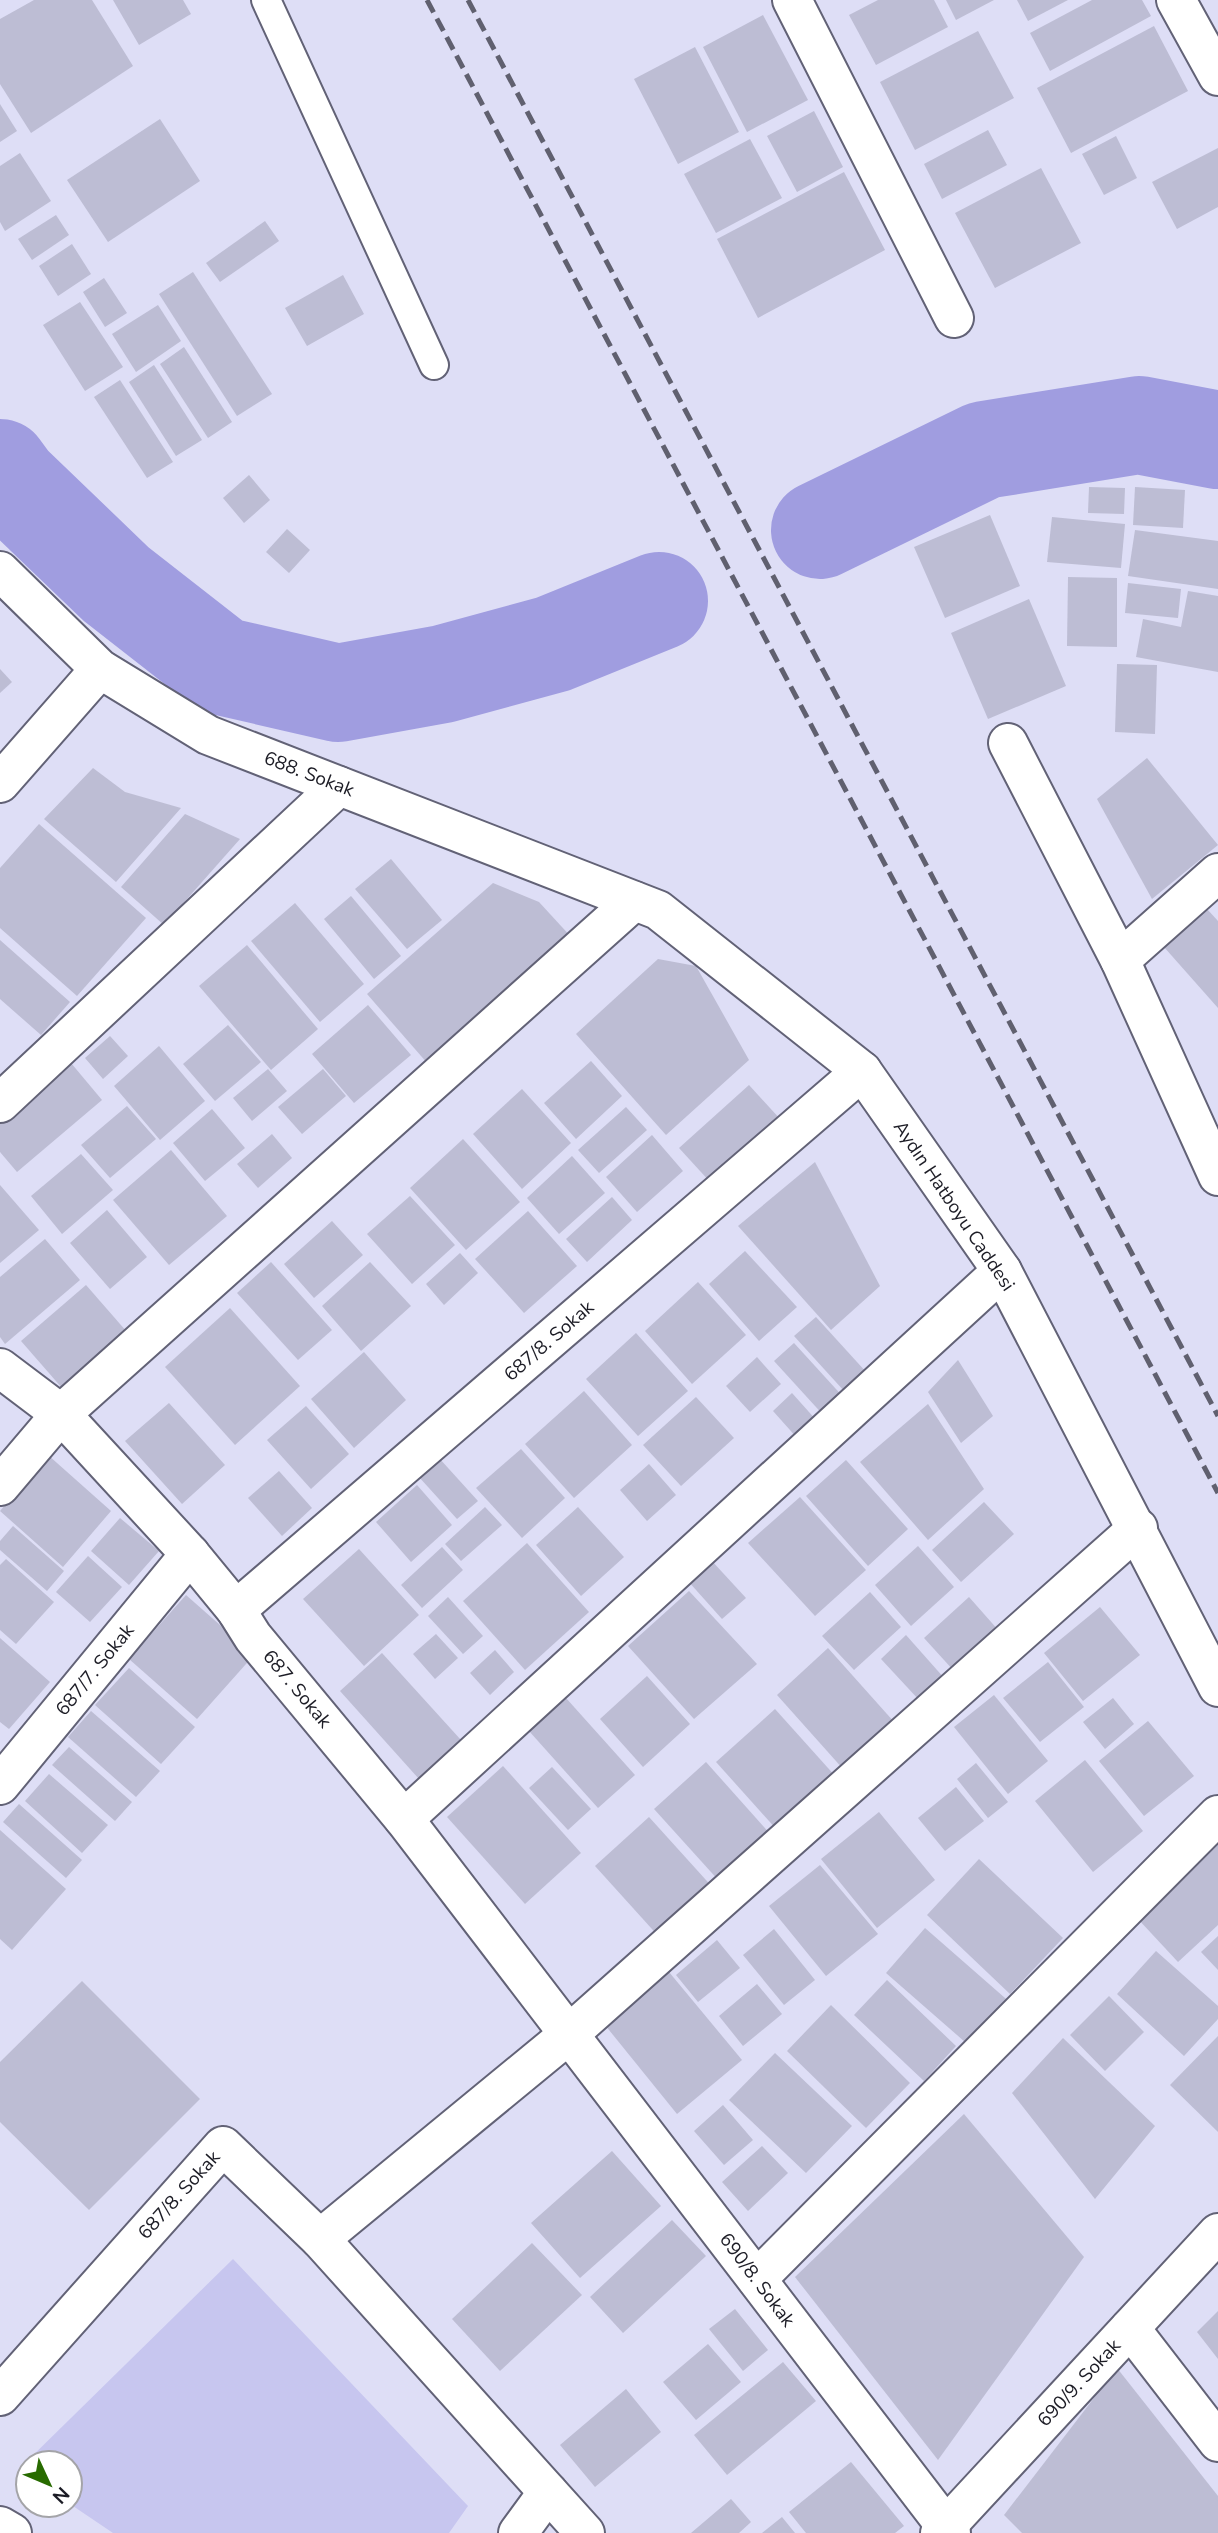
<svg xmlns="http://www.w3.org/2000/svg" width="1218" height="2533" viewBox="0 0 1218 2533" font-family="'Nunito Sans',sans-serif">
<style>
.green{fill:#c7c6ef}
.lines{fill:none;stroke-linecap:round;stroke-linejoin:round}
.river{stroke:#a09de0;stroke-width:98}
.building{fill:#bdbdd4}
.service-casing{stroke:#626276;stroke-width:32}
.minor-casing{stroke:#626276;stroke-width:42}
.tertiary-casing{stroke:#626276;stroke-width:42}
.service{stroke:#fff;stroke-width:28}
.minor{stroke:#fff;stroke-width:38}
.tertiary{stroke:#fff;stroke-width:38}
.rail{stroke:#60606f;stroke-width:5;stroke-dasharray:14 7;stroke-linecap:butt}
.labels{text-anchor:middle;dominant-baseline:central;stroke-width:5;stroke-linejoin:round;paint-order:stroke}
.street-label{font-size:19px;fill:#1c1c25;stroke:#fff}
</style>
<rect width="100%" height="100%" fill="#dedef6"/>
<path class="green" d="M233 2259 468 2506 449 2533H113L70 2504V2463H28V2476L18 2470Z"/>
<g class="lines">
<g class="river">
<path d="M0 468 11 483 116 584 221 666 338 693 443 674 553 644 659 601"/>
<path d="M820 530 984 450 1139 425 1218 440"/>
</g>
</g>
<g class="building">
<path d="M34 0H92L133 66 31 133 0 84V19Z"/>
<path d="M113 0H183L191 14 139 45Z"/>
<path d="M878 0H934L948 27 876 65 849 15Z"/>
<path d="M946 0H994L956 20Z"/>
<path d="M1017 0H1068L1028 21Z"/>
<path d="M1092 0H1142L1151 16 1050 71 1030 33Z"/>
<path d="M763 15 808 100 747 132 703 47Z"/>
<path d="M1154 26 1188 91 1071 153 1037 88Z"/>
<path d="M978 31 1014 98 915 150 880 82Z"/>
<path d="M695 47 739 132 678 164 634 79Z"/>
<path d="M0 104 17 131 0 142Z"/>
<path d="M814 111 843 167 797 192 767 136Z"/>
<path d="M160 119 200 181 108 242 67 180Z"/>
<path d="M988 130 1007 165 942 199 924 164Z"/>
<path d="M1116 136 1137 178 1104 195 1082 154Z"/>
<path d="M750 139 782 198 716 233 684 174Z"/>
<path d="M1218 148V207L1177 229 1152 182Z"/>
<path d="M20 153 51 201 5 231 0 222V166Z"/>
<path d="M1041 168 1081 243 995 288 955 213Z"/>
<path d="M844 172 885 250 758 318 717 239Z"/>
<path d="M56 215 69 235 32 260 18 239Z"/>
<path d="M265 221 279 241 220 282 206 263Z"/>
<path d="M72 244 91 274 58 296 39 266Z"/>
<path d="M193 272 272 394 237 416 159 294Z"/>
<path d="M343 275 364 314 307 346 285 308Z"/>
<path d="M104 278 127 313 105 327 83 292Z"/>
<path d="M80 302 123 367 85 391 43 325Z"/>
<path d="M158 305 181 341 136 372 112 334Z"/>
<path d="M184 347 232 422 208 438 160 364Z"/>
<path d="M154 365 202 440 176 456 129 382Z"/>
<path d="M120 380 173 462 147 478 94 397Z"/>
<path d="M249 475 270 500 244 523 223 498Z"/>
<path d="M1089 487 1125 488 1124 514 1088 513Z"/>
<path d="M1135 487 1185 490 1183 528 1133 525Z"/>
<path d="M990 515 1020 586 945 618 914 547Z"/>
<path d="M1052 517 1125 524 1121 568 1047 562Z"/>
<path d="M287 529 310 550 289 573 266 552Z"/>
<path d="M1135 530 1218 541V589L1128 576Z"/>
<path d="M1068 577 1117 578V647L1067 646Z"/>
<path d="M1128 583 1181 589 1178 618 1125 613Z"/>
<path d="M1188 591 1218 596V672L1136 657 1143 619 1181 627Z"/>
<path d="M1029 599 1066 686 988 719 951 633Z"/>
<path d="M1117 664 1157 665 1155 734 1115 732Z"/>
<path d="M0 669 12 682 0 693Z"/>
<path d="M1147 758 1218 845 1152 899 1097 799Z"/>
<path d="M93 768 125 792 181 808 116 882 44 819Z"/>
<path d="M185 814 240 839 164 925 121 887Z"/>
<path d="M39 824 146 918 77 996 0 928V868Z"/>
<path d="M391 859 442 920 407 949 355 889Z"/>
<path d="M493 883 539 902 573 939 428 1064 367 994Z"/>
<path d="M351 896 401 956 374 979 324 919Z"/>
<path d="M295 903 364 984 320 1022 251 941Z"/>
<path d="M1207 909 1218 921V1008L1164 947Z"/>
<path d="M0 940 70 1002 41 1035 0 999Z"/>
<path d="M247 945 318 1029 271 1070 199 986Z"/>
<path d="M658 959 696 966 749 1060 666 1135 576 1034Z"/>
<path d="M368 1005 411 1055 354 1103 312 1054Z"/>
<path d="M228 1025 261 1062 215 1101 183 1064Z"/>
<path d="M110 1036 128 1056 103 1079 85 1058Z"/>
<path d="M159 1046 205 1101 160 1140 114 1086Z"/>
<path d="M591 1061 622 1096 576 1139 544 1103Z"/>
<path d="M71 1063 102 1100 17 1172 0 1152V1123Z"/>
<path d="M268 1069 287 1091 252 1121 233 1098Z"/>
<path d="M323 1069 346 1096 302 1134 278 1107Z"/>
<path d="M749 1085 781 1120 711 1183 679 1148Z"/>
<path d="M522 1089 571 1143 522 1189 473 1134Z"/>
<path d="M127 1106 156 1139 110 1178 81 1145Z"/>
<path d="M626 1107 647 1130 599 1173 578 1150Z"/>
<path d="M212 1109 245 1148 205 1181 173 1143Z"/>
<path d="M272 1134 292 1158 258 1188 237 1164Z"/>
<path d="M652 1135 683 1171 637 1212 606 1177Z"/>
<path d="M463 1139 520 1202 466 1250 410 1188Z"/>
<path d="M171 1150 227 1216 169 1265 113 1200Z"/>
<path d="M81 1154 113 1190 62 1234 31 1196Z"/>
<path d="M572 1156 605 1193 559 1234 527 1198Z"/>
<path d="M815 1162 880 1286 831 1330 738 1226Z"/>
<path d="M0 1185 39 1230 0 1263Z"/>
<path d="M410 1196 455 1245 412 1284 367 1234Z"/>
<path d="M612 1197 632 1220 587 1262 566 1239Z"/>
<path d="M107 1210 147 1257 110 1289 70 1243Z"/>
<path d="M528 1211 577 1266 524 1313 475 1259Z"/>
<path d="M332 1221 363 1255 314 1298 284 1264Z"/>
<path d="M45 1239 80 1280 5 1344 0 1337V1277Z"/>
<path d="M745 1251 797 1307 759 1341 709 1284Z"/>
<path d="M460 1253 478 1273 444 1305 426 1284Z"/>
<path d="M271 1262 332 1330 298 1360 237 1293Z"/>
<path d="M370 1262 411 1306 361 1351 322 1306Z"/>
<path d="M698 1282 746 1335 692 1384 645 1331Z"/>
<path d="M86 1285 127 1332 62 1388 21 1341Z"/>
<path d="M230 1308 300 1386 235 1445 165 1367Z"/>
<path d="M816 1317 867 1373 845 1392 794 1336Z"/>
<path d="M636 1333 688 1391 638 1436 586 1379Z"/>
<path d="M794 1343 846 1400 826 1418 774 1361Z"/>
<path d="M364 1352 406 1400 354 1448 311 1399Z"/>
<path d="M757 1357 781 1384 750 1412 726 1386Z"/>
<path d="M958 1360 993 1416 961 1443 928 1392Z"/>
<path d="M584 1391 632 1445 574 1498 525 1444Z"/>
<path d="M792 1393 817 1421 798 1439 773 1411Z"/>
<path d="M696 1397 734 1438 681 1486 643 1445Z"/>
<path d="M169 1403 225 1465 182 1504 125 1441Z"/>
<path d="M928 1404 984 1489 928 1540 860 1462Z"/>
<path d="M306 1406 349 1454 311 1489 267 1440Z"/>
<path d="M521 1449 565 1498 522 1538 476 1488Z"/>
<path d="M48 1455 111 1511 63 1567 0 1511Z"/>
<path d="M439 1458 478 1501 457 1519 419 1477Z"/>
<path d="M846 1460 908 1529 868 1566 806 1496Z"/>
<path d="M649 1464 676 1495 647 1521 620 1490Z"/>
<path d="M279 1471 312 1508 282 1536 248 1498Z"/>
<path d="M417 1485 452 1525 411 1562 376 1522Z"/>
<path d="M800 1497 866 1570 815 1616 748 1543Z"/>
<path d="M984 1502 1014 1534 961 1582 932 1550Z"/>
<path d="M485 1507 502 1525 461 1561 445 1544Z"/>
<path d="M578 1507 624 1557 581 1596 536 1545Z"/>
<path d="M120 1518 159 1551 129 1585 91 1551Z"/>
<path d="M13 1526 64 1571 47 1591 0 1550V1541Z"/>
<path d="M527 1543 589 1612 525 1670 463 1601Z"/>
<path d="M918 1546 954 1587 911 1626 875 1585Z"/>
<path d="M442 1547 463 1570 422 1608 401 1585Z"/>
<path d="M359 1549 419 1615 364 1666 303 1599Z"/>
<path d="M88 1556 122 1587 90 1622 56 1592Z"/>
<path d="M6 1559 54 1602 16 1644 0 1630V1565Z"/>
<path d="M711 1560 746 1598 722 1619 688 1581Z"/>
<path d="M689 1591 757 1664 694 1719 628 1646Z"/>
<path d="M870 1592 901 1627 854 1670 822 1636Z"/>
<path d="M186 1595 254 1655 197 1719 129 1659Z"/>
<path d="M448 1597 483 1636 463 1654 428 1616Z"/>
<path d="M969 1597 999 1631 954 1671 924 1638Z"/>
<path d="M1100 1607 1140 1655 1083 1701 1044 1653Z"/>
<path d="M436 1634 458 1658 435 1679 413 1654Z"/>
<path d="M906 1635 945 1679 920 1701 881 1659Z"/>
<path d="M0 1638 50 1682 9 1729 0 1722Z"/>
<path d="M828 1648 895 1723 844 1770 777 1695Z"/>
<path d="M495 1650 514 1672 490 1695 470 1673Z"/>
<path d="M382 1653 461 1740 419 1779 340 1691Z"/>
<path d="M1048 1662 1084 1707 1040 1742 1003 1698Z"/>
<path d="M129 1668 195 1727 161 1764 95 1705Z"/>
<path d="M647 1676 690 1724 643 1767 600 1719Z"/>
<path d="M994 1695 1048 1761 1008 1794 954 1727Z"/>
<path d="M566 1698 635 1775 598 1808 529 1731Z"/>
<path d="M1113 1698 1134 1724 1105 1749 1083 1722Z"/>
<path d="M775 1709 837 1778 778 1831 716 1762Z"/>
<path d="M91 1711 160 1771 136 1797 68 1737Z"/>
<path d="M1148 1721 1194 1776 1144 1816 1099 1761Z"/>
<path d="M69 1747 132 1802 115 1821 52 1765Z"/>
<path d="M1085 1760 1143 1831 1093 1872 1035 1801Z"/>
<path d="M706 1762 772 1836 720 1882 654 1809Z"/>
<path d="M976 1763 1008 1802 988 1818 957 1779Z"/>
<path d="M503 1766 581 1853 525 1904 447 1817Z"/>
<path d="M552 1767 591 1809 568 1830 529 1788Z"/>
<path d="M49 1774 108 1825 82 1853 25 1801Z"/>
<path d="M956 1787 984 1821 945 1851 918 1818Z"/>
<path d="M19 1804 82 1860 66 1878 3 1822Z"/>
<path d="M879 1812 935 1880 877 1928 821 1859Z"/>
<path d="M649 1817 715 1890 661 1939 595 1866Z"/>
<path d="M0 1830 66 1889 12 1950 0 1939Z"/>
<path d="M1218 1844V1925L1178 1962 1138 1919Z"/>
<path d="M979 1859 1063 1938 1010 1994 927 1915Z"/>
<path d="M820 1865 878 1934 826 1976 769 1906Z"/>
<path d="M925 1928 1013 2005 973 2049 886 1973Z"/>
<path d="M774 1929 815 1980 784 2005 743 1955Z"/>
<path d="M1218 1936V1970L1201 1952Z"/>
<path d="M717 1940 740 1968 698 2002 676 1975Z"/>
<path d="M1156 1951 1218 2006V2019L1184 2056 1117 1994Z"/>
<path d="M669 1972 742 2060 677 2114 605 2025Z"/>
<path d="M887 1980 956 2046 924 2081 854 2015Z"/>
<path d="M82 1981 200 2099 89 2210 0 2122V2062Z"/>
<path d="M757 1984 782 2014 743 2046 719 2016Z"/>
<path d="M1109 1996 1144 2032 1105 2071 1070 2035Z"/>
<path d="M831 2005 910 2083 866 2128 787 2051Z"/>
<path d="M1218 2036V2132L1170 2085Z"/>
<path d="M1063 2038 1155 2126 1095 2199 1012 2093Z"/>
<path d="M775 2053 852 2126 806 2173 729 2100Z"/>
<path d="M723 2105 753 2140 724 2165 694 2131Z"/>
<path d="M964 2114 1084 2257 938 2460 795 2277Z"/>
<path d="M762 2146 788 2173 748 2211 722 2182Z"/>
<path d="M612 2151 661 2206 580 2278 531 2223Z"/>
<path d="M672 2220 706 2256 623 2333 590 2297Z"/>
<path d="M532 2243 582 2295 500 2371 452 2319Z"/>
<path d="M735 2309 768 2350 743 2371 709 2329Z"/>
<path d="M1218 2311V2359L1197 2332Z"/>
<path d="M708 2344 741 2382 696 2420 663 2382Z"/>
<path d="M783 2362 816 2401 727 2475 694 2435Z"/>
<path d="M1117 2368 1218 2496V2533H1022L1004 2515Z"/>
<path d="M626 2389 661 2432 595 2487 560 2445Z"/>
<path d="M851 2462 904 2526 895 2533H806L789 2512Z"/>
<path d="M731 2499 751 2522 739 2533H691Z"/>
<path d="M782 2517 795 2533H762Z"/>
</g>
<g class="lines">
<defs>
<path id="service" d="M266 0 434 365"/>
<g id="minor">
<path d="M792 0 954 318"/>
<path d="M1176 0 1218 76"/>
<path d="M0 783 100 669"/>
<path d="M1120 960 1218 873"/>
<path d="M0 1103 339 786"/>
<path d="M0 1368 61 1414 190 1554 236 1610 253 1637 404 1819 951 2533"/>
<path d="M0 1486 61 1414 634 901"/>
<path d="M236 1610 862 1071"/>
<path d="M0 1785 190 1554"/>
<path d="M404 1819 1002 1271"/>
<path d="M320 2239 585 2533"/>
<path d="M757 2279 1218 1815"/>
<path d="M1130 2328 1218 2442"/>
<path d="M0 2396 223 2146 320 2239 568 2035 1138 1528"/>
<path d="M0 2526 12 2533"/>
<path d="M518 2533 548 2492"/>
</g>
<g id="tertiary">
<path d="M0 571 100 669 208 735 658 910 862 1071 1002 1271 1218 1687"/>
<path d="M1008 743 1120 960 1218 1176"/>
<path d="M940 2533 1218 2233"/>
</g>
</defs>
<use href="#service" class="service-casing"/>
<use href="#minor" class="minor-casing"/>
<use href="#tertiary" class="tertiary-casing"/>
<use href="#service" class="service"/>
<use href="#minor" class="minor"/>
<use href="#tertiary" class="tertiary"/>
<g class="rail">
<path d="M427 0 1218 1493"/>
<path d="M468 0 1218 1416"/>
</g>
</g>
<g class="labels">
<g class="street-label">
<text transform="translate(309 774) rotate(21)">688. Sokak</text>
<text transform="translate(954 1206) rotate(56)">Aydın Hatboyu Caddesi</text>
<text transform="translate(549 1341) rotate(-41)">687/8. Sokak</text>
<text transform="translate(95 1670) rotate(-51)">687/7. Sokak</text>
<text transform="translate(297 1689) rotate(50)">687. Sokak</text>
<text transform="translate(179 2195) rotate(-48)">687/8. Sokak</text>
<text transform="translate(757 2280) rotate(53)">690/8. Sokak</text>
<text transform="translate(1079 2383) rotate(-47)">690/9. Sokak</text>
</g>
</g>
<g transform="translate(49 2484) rotate(134)"><circle r="33" fill="#ffffff" stroke="#a4a4a8" stroke-width="2"/>
<path d="M0-5L12 26L0 18L-12 26Z" fill="#286b00"/>
<text y="-10" font-size="19" font-weight="bold" text-anchor="middle" fill="#1c1c25">N</text>
</g>
</svg>
